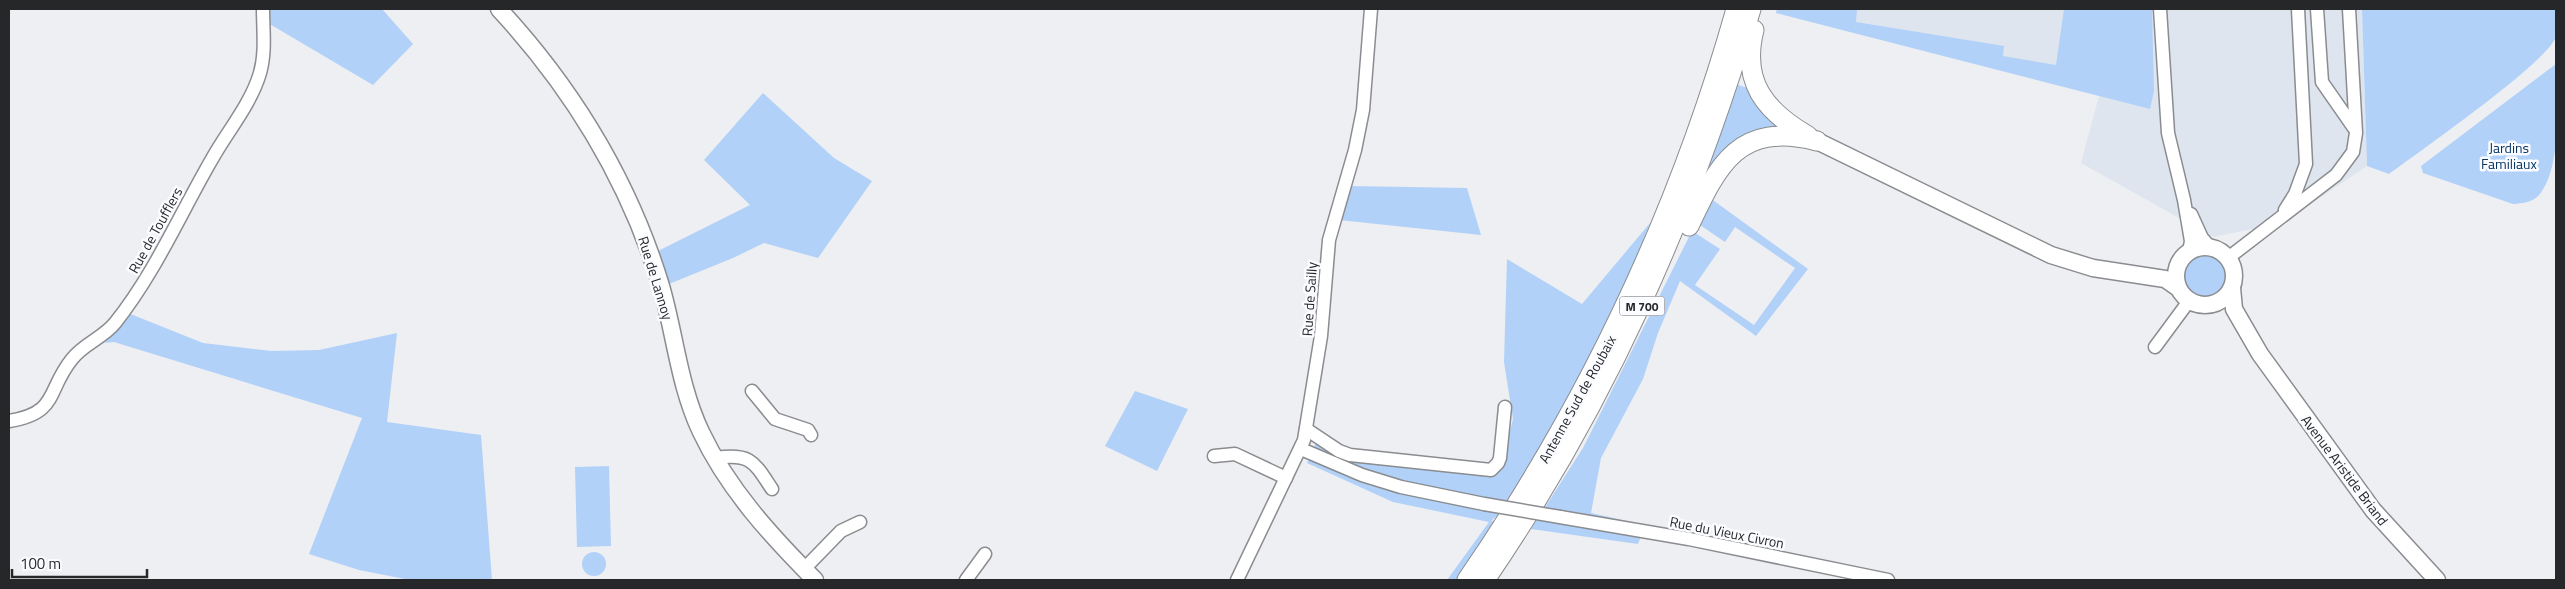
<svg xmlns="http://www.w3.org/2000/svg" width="2565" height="589" viewBox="0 0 2565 589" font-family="'Titillium Web',sans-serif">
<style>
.built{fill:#dee5ee}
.green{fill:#b1d1f9}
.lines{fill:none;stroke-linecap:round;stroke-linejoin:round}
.minor-casing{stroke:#8a8c8f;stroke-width:15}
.major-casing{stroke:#8a8c8f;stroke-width:19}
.highway-casing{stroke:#8a8c8f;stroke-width:21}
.minor{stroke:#fff;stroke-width:12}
.major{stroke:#fff;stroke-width:16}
.highway{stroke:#fff;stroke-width:19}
.minor-bridge-casing{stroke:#8a8c8f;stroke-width:15;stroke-linecap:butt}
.minor-bridge{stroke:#fff;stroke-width:12}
.labels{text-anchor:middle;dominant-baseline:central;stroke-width:5;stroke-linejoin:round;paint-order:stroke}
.shield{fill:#fbfcff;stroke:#666768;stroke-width:1}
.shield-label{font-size:12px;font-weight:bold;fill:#262728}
.park-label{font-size:14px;fill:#073564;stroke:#fbfcff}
.street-label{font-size:14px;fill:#262728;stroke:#fbfcff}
</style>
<rect width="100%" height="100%" fill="#edeff2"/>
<path class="built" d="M1777 9H2362L2367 166 2282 223 2213 237 2081 163 2099 96 1776 13Z"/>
<g class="green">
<path d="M268 9H382L413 44 373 85 268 23Z"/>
<path d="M1777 9H1857L1856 22 2004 46 2003 56 2056 65 2064 9H2152L2154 91 2150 109 1776 13Z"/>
<path d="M2362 9H2556C2556 17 2558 28 2556 36 2551 60 2416 154 2389 174L2367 166Z"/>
<path d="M2556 64C2558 96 2562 172 2538 196 2531 203 2522 203 2513 204L2423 173 2421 166Z"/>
<path d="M1733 83 1750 89 1787 129 1766 134 1697 189Z"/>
<path d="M763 93 834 158 872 181 818 258 764 243 733 258 664 286 656 252 750 205 704 160Z"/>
<path d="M1349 186 1467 188 1481 235 1339 220Z"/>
<path d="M1710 198 1808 269 1756 336 1680 281 1658 333 1643 379 1601 458 1591 513 1645 525 1638 544 1531 529 1583 448 1692 231 1720 249 1695 285 1754 325 1795 268 1735 227 1725 242 1697 223Z"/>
<path d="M1650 223 1628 279 1594 355 1514 501 1491 521 1500 520 1460 580H1447L1489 522 1393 502 1307 463 1316 443 1344 458 1501 465 1513 419 1504 362 1507 259 1582 304Z"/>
<circle cx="2205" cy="276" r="24"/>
<path d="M128 313 203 343 272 351 319 350 397 333 387 422 481 435 492 580 405 579 359 570 309 554 362 418 114 342 105 343Z"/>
<path d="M1135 391 1188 409 1157 471 1105 446Z"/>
<path d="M609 466 611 546 577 547 575 467Z"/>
<circle cx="594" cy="564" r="12"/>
</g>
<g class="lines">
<defs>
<g id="minor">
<path d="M2160 9 2168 133 2184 200 2191 241 2189 252"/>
<path d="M2317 9 2322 82 2354 128"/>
<path d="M2285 210 2295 194 2306 164 2298 9"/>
<path d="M2191 214 2202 238 2210 247"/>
<path d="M2228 258 2336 175 2353 152 2356 133 2349 9"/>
<path d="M2155 347 2189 301"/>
<path d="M752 391 775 419 808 430 811 435"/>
<path d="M9 421C59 413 46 391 72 359 83 344 103 338 115 323 155 273 180 214 212 159 227 132 251 104 260 73 266 52 263 30 263 9"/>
<path d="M1306 429 1339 451 1350 455 1491 470 1498 463 1500 458 1505 407"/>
<path d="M1301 449 1362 475 1401 487 1484 504"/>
<path d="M1214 456 1235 454 1286 478"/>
<path d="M716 458C751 453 754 462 772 489"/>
<path d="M1560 517 1689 539 1888 580"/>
<path d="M804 569 841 531 860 522"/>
<path d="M966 580 985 554"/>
<path d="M1237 580 1304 440 1321 336 1329 240 1355 150 1363 110 1371 9"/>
</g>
<g id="major">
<path d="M499 9C573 89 629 181 661 286 675 334 679 386 701 432 728 489 771 536 815 580"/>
<path d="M1817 141 2051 255 2093 268 2165 279 2178 288"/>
<circle cx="2205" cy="276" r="29"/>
<path d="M2232 288 2234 309 2260 354 2373 510 2437 580"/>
</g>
<g id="highway">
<path d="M1754 30C1741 82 1765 111 1808 136"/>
<path d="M1689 226C1718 165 1738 121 1817 141"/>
<path d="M1467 580C1588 404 1678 214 1736 9"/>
<path d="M1485 580C1606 403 1690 214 1751 9"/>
</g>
</defs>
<use href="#minor" class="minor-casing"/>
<use href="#major" class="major-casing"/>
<use href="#highway" class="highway-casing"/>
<use href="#minor" class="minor"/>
<use href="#major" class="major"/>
<use href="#highway" class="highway"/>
<defs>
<path id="minor-bridge" d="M1484 504 1560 517"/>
</defs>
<use href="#minor-bridge" class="minor-bridge-casing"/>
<use href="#minor-bridge" class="minor-bridge"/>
</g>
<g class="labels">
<rect class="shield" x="1619.5" y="296.5" width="45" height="19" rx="4"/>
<g class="shield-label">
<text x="1642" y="306">M 700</text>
</g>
<g class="park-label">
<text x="2509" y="147">Jardins<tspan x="2509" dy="16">Familiaux</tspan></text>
</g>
<g class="street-label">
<text transform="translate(155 230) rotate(-61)">Rue de Toufflers</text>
<text transform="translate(656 278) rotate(73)">Rue de Lannoy</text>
<text transform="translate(1309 299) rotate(-86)">Rue de Sailly</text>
<text transform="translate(1577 399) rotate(-61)">Antenne Sud de Roubaix</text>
<text transform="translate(2345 470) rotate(53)">Avenue Aristide Briand</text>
<text transform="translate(1727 532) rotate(11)">Rue du Vieux Civron</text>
</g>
</g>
<rect width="2565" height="589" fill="none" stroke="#262728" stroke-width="20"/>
<path d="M12 569v8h135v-8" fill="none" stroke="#262728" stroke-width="2.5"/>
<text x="20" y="569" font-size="15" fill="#262728" stroke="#fbfcff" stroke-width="4" paint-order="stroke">100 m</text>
</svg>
